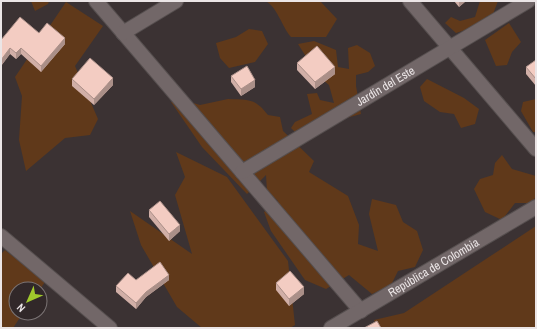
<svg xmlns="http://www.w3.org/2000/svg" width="537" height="329" viewBox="0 0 537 329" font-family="'Archivo Narrow',sans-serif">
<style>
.green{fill:#60391a}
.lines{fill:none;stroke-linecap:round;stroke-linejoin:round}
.street-casing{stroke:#564f4f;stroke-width:16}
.street{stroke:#726768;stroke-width:14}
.wall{fill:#d1afa7}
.shaded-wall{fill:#aa8f88}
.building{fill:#f3ccc2;stroke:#aa8f88}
.labels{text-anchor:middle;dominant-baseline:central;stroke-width:4;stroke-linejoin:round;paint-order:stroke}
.street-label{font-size:12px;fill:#ebe5e6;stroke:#312829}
</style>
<rect width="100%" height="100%" fill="#3b3233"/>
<g class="green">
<path d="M31 1H49L48 4 35 11Z"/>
<path d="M265 1H320L337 19 326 37H291C282 27 277 6 265 1Z"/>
<path d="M480 1H498L493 14 486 17 484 24 456 33 445 23 451 17 460 21 475 17Z"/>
<path d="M66 2 103 26 75 66 98 119 90 135 65 138 26 171 19 140 22 96 15 77Z"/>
<path d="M509 23 521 42 512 52 507 65 496 66 485 40Z"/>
<path d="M249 29 262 31 268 44 255 62 229 68 220 58 216 43 236 37Z"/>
<path d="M314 41 336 50 338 67 349 69 348 48 357 45 370 53 375 66 368 72 356 75V86L361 114 295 132 291 128 295 122 312 114 307 94 317 93 320 100 334 103 329 85 311 70 305 55 298 44Z"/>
<path d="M427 79 464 98 479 109 475 124 461 128 454 114 440 112 424 101 420 87Z"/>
<path d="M228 99C249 100 255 98 268 115L280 117 283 131 314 161 309 172 348 196 359 225 358 244 378 251 369 214 372 199 396 205 403 222 417 231 423 250 415 267 398 271 391 285 372 294 349 275 326 289 305 280 271 231 264 212 278 201 267 191 266 175 247 194 202 147 171 102H190L200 105Z"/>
<path d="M536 99V132H533L521 111 523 102Z"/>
<path d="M176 152 227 177 288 261 295 325 290 328H202L177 307 141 245 130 211 192 254 175 195 185 177Z"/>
<path d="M502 155 512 169 536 176V197L530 203H515L502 220 485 212 474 189 480 179 493 175 495 163Z"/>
<path d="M536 226V328H377L374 320 404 313Z"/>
<path d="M5 250 45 282 40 289H16V313H23L13 328H1V254Z"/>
</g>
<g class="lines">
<defs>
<g id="street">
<path d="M96 1 361 311"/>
<path d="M410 1 536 149"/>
<path d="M123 33 176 1"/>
<path id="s1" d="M242 172 528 1"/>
<path d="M1 236 110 328"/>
<path id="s2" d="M331 328 536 207"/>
</g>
</defs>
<use href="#street" class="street-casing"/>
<use href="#street" class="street"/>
</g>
<g class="wall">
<path d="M454 1H466L459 7Z"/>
<path d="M39 33 65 44 41 72 21 54 16 59 10 54 1 66V40Z"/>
<path d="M536 60V86L526 74V67Z"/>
<path d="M297 63 335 74 315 89 297 70Z"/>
<path d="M231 76 255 87 241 96 231 82Z"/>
<path d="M72 79 113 85 94 105 72 86Z"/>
<path d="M149 210 180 231 169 241 149 217Z"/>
<path d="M136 280H169L146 297 136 309 116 292V286Z"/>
<path d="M276 283 304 294 289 306 276 290Z"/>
</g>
<g class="shaded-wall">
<path d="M459 1H466L459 7Z"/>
<path d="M65 38V44L41 72V66Z"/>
<path d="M10 48V54L1 66V60Z"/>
<path d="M21 48V54L16 59V53Z"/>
<path d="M335 67V74L315 89V82Z"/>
<path d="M113 78V85L94 105V99Z"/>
<path d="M255 80V87L241 96V89Z"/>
<path d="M180 225V231L169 241V234Z"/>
<path d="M169 275V280L146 297 136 309V303L146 292Z"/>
<path d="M304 287V294L289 306V299Z"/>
</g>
<g class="building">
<path d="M20 17 39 33 47 23 65 38 41 66 21 48 16 53 10 48 1 60V40Z"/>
<path d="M317 46 335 67 315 82 297 63Z"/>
<path d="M90 58 113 78 94 99 72 79Z"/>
<path d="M536 60V79L526 67Z"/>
<path d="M247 66 255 80 241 89 231 76Z"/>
<path d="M160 201 180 225 169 234 149 210Z"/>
<path d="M160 262 169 275 146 292 136 303 116 286 128 273 136 280Z"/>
<path d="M290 271 304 287 289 299 276 283Z"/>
<path d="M377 321 381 328H364Z"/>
</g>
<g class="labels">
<g class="street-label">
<text stroke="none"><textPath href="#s1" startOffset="167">Jardín del Este</textPath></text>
<text stroke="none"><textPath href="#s2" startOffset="119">República de Colombia</textPath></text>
</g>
</g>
<rect width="537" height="329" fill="none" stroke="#ebe5e6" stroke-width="4"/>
<g transform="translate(28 301) rotate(225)"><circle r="19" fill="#312829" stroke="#7b7475"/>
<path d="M0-3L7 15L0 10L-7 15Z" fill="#a0c92c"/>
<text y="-6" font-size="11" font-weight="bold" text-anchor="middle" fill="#ebe5e6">N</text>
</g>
</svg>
